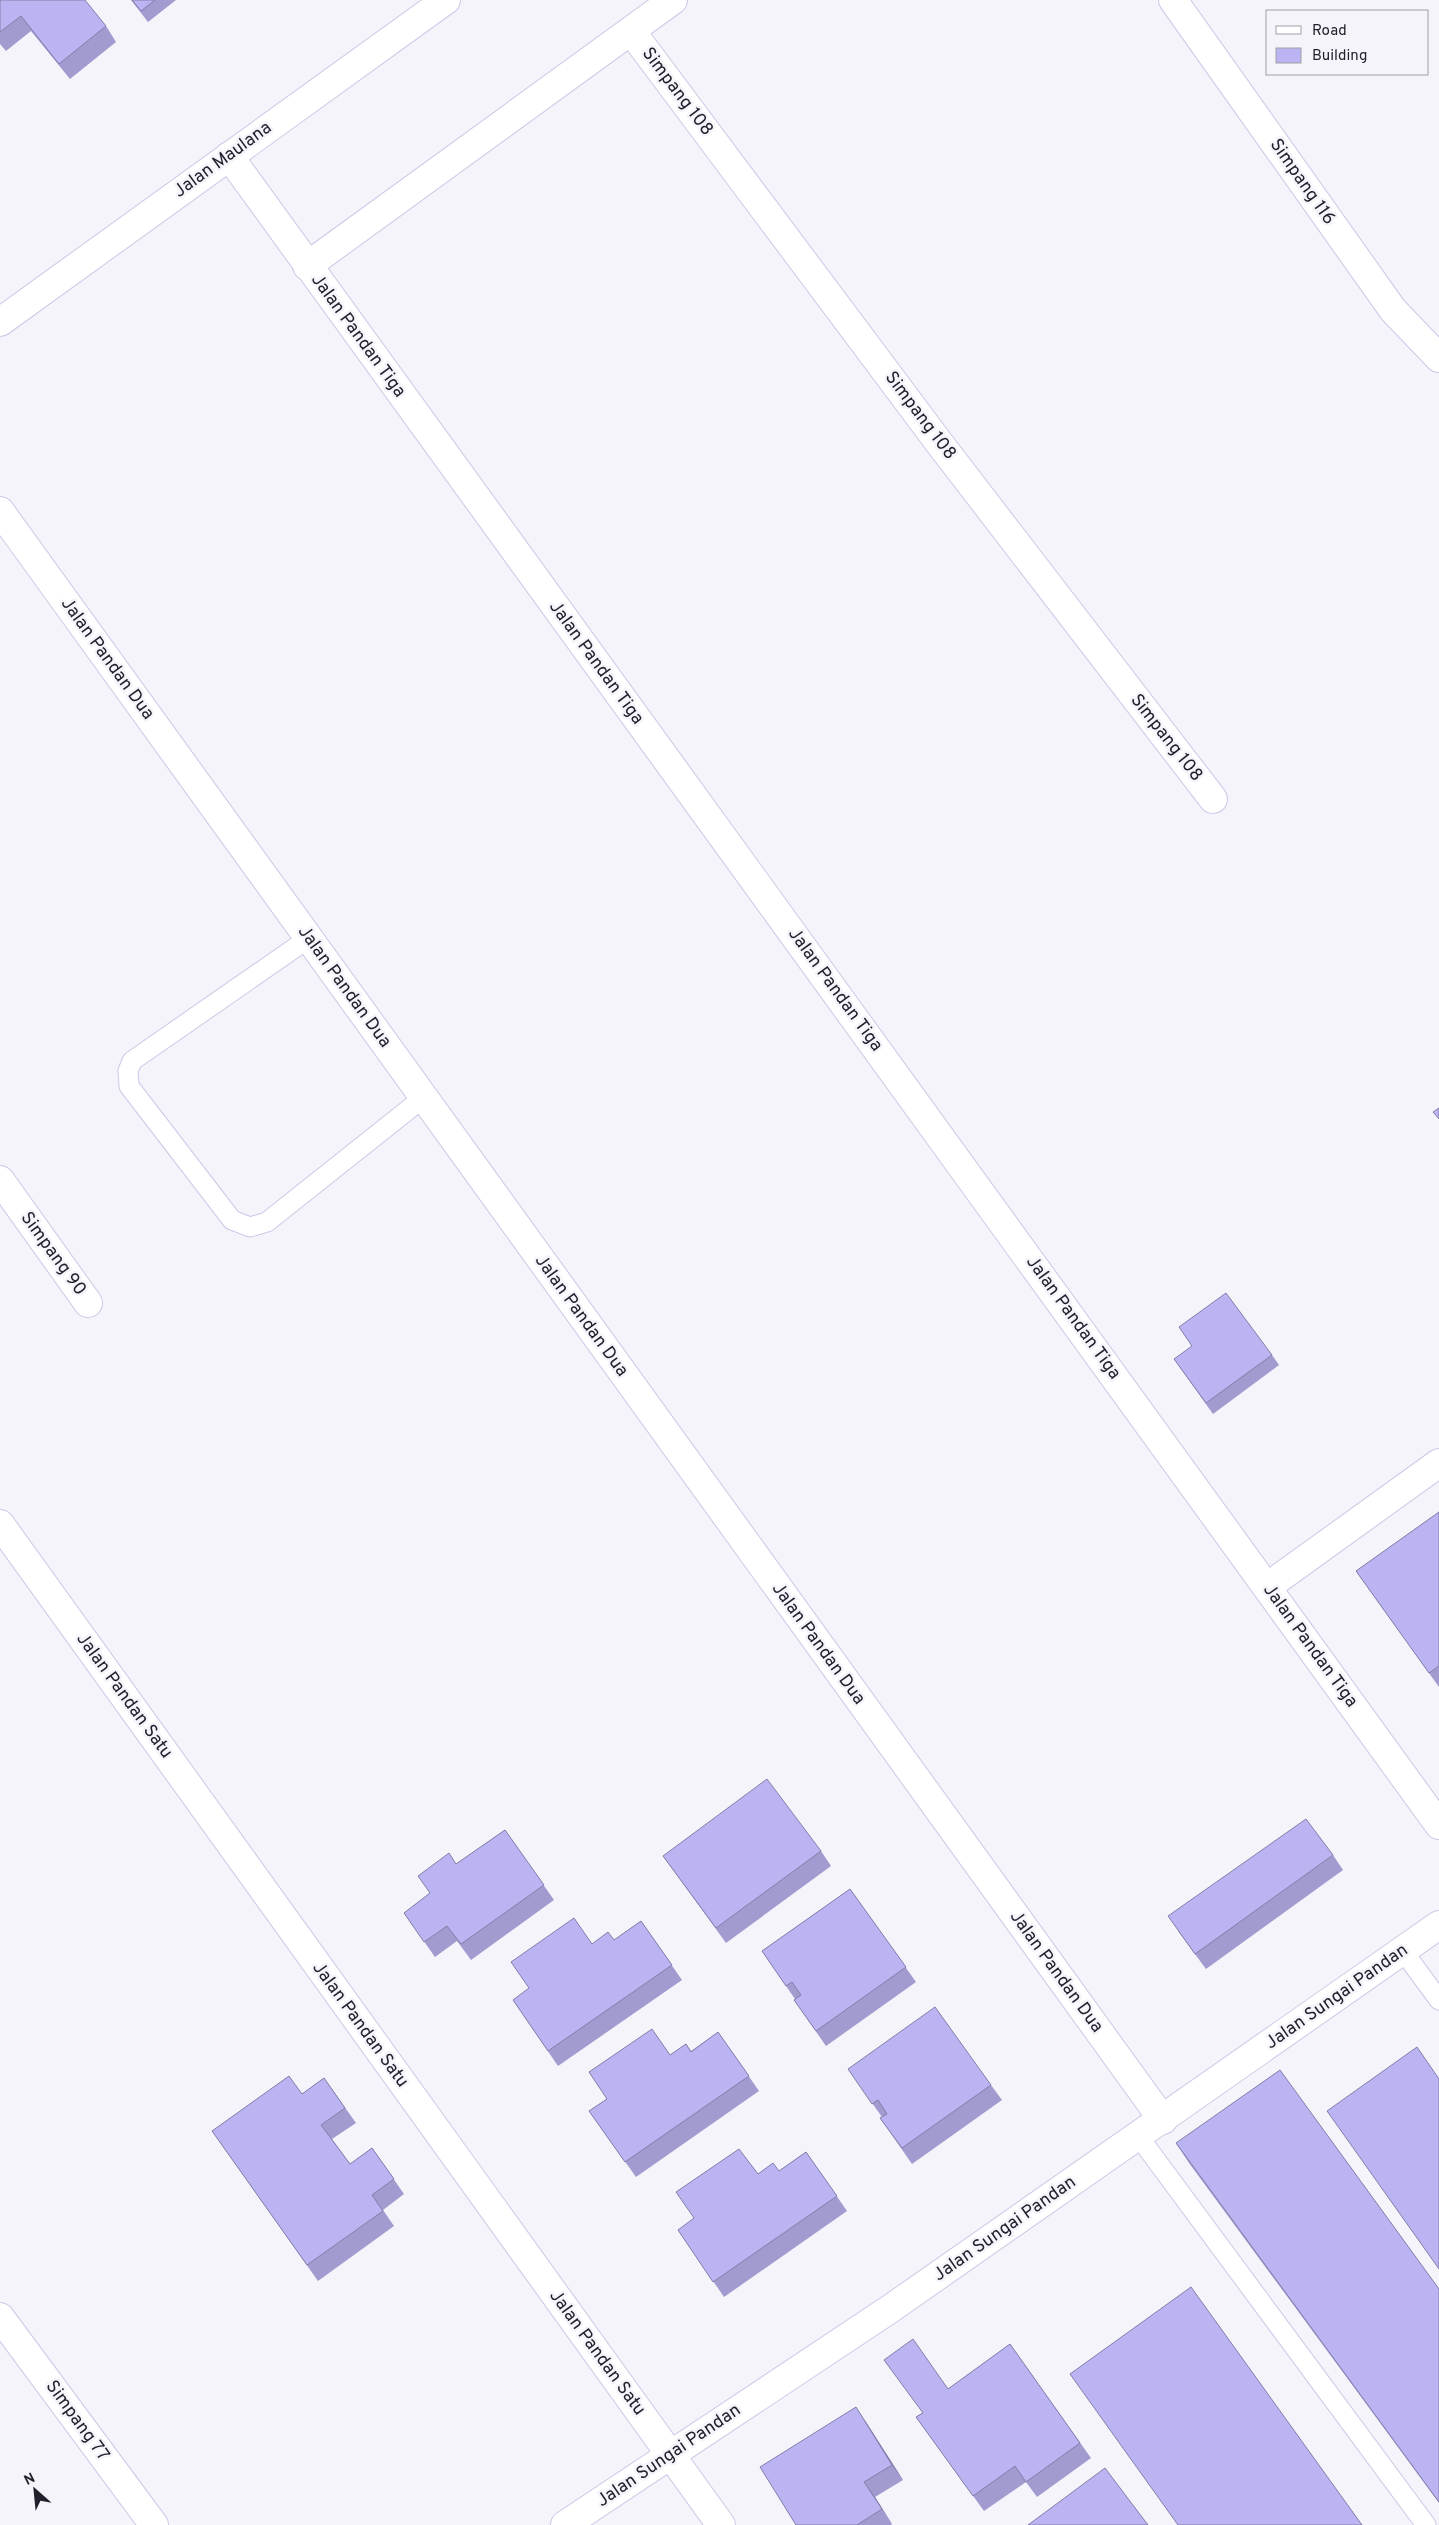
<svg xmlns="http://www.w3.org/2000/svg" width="1439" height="2525" viewBox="0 0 1439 2525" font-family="Overpass,sans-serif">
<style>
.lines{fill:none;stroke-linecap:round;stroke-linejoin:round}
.lane-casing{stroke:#cbc8e7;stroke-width:21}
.street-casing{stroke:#cbc8e7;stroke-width:30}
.secondary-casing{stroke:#cbc8e7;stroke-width:30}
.lane{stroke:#fff;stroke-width:19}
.street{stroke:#fff;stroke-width:28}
.secondary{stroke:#fff;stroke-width:28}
.wall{fill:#a19bd0}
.shaded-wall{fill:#837ea9}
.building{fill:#bbb4f2;stroke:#837ea9}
.labels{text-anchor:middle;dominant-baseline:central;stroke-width:5;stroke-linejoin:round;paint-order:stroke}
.street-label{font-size:18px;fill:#22202c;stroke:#f5f4fa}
</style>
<rect width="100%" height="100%" fill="#f5f4fa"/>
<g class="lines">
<defs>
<g id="lane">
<path d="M309 938 132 1061 128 1071 129 1086 232 1220 250 1227 267 1222 423 1098"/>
<path d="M1403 1951 1439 2000"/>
<path d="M1139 2137 1426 2525"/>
</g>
<g id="street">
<path d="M1173 0 1393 310 1439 358"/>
<path d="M631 31 940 444 1213 799"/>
<path d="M229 156 1439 1825"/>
<path d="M307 266 673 0"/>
<path d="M0 511 1163 2120"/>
<path d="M0 1180 88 1303"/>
<path d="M0 1524 721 2525"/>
<path d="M1267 1587 1439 1463"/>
<path d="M0 2317 154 2525"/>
</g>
<g id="secondary">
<path d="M0 322 446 0"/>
<path d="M565 2525 890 2309 1439 1925"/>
</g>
</defs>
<use href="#lane" class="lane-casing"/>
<use href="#street" class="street-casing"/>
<use href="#secondary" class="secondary-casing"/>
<use href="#lane" class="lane"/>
<use href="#street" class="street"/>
<use href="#secondary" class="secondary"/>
</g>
<g class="wall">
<path d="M0 0 106 26 116 42 70 79 31 31 6 51 0 44Z"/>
<path d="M131 0H176L148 22Z"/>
<path d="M1272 1355 1279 1365 1213 1414 1174 1359Z"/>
<path d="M1439 1512V1687L1356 1571Z"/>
<path d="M505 1830 554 1900 471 1960 457 1941 435 1957 404 1913 430 1893 456 1864Z"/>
<path d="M821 1851 831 1866 726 1943 663 1856Z"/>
<path d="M1333 1855 1343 1870 1206 1969 1178 1931Z"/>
<path d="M850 1889 916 1982 826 2046 794 2000 795 1999 762 1951Z"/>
<path d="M641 1921 682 1980 558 2066 513 2000 592 1944 614 1940Z"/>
<path d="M718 2032 759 2091 636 2177 589 2111 686 2044 691 2051Z"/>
<path d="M848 2069 991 2085 1002 2100 912 2164 880 2118 882 2117Z"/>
<path d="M324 2078 356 2123 332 2139 350 2164 372 2148 404 2194 383 2210 394 2226 318 2281 212 2131 302 2094Z"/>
<path d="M1176 2143 1439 2289V2503L1189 2163Z"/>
<path d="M806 2152 847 2211 724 2297 678 2230 758 2174 779 2171Z"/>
<path d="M1010 2344 1091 2458 1037 2497 1026 2482 984 2511 916 2417 922 2413 948 2389Z"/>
<path d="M866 2422 903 2480 875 2497 892 2524 891 2525H796Z"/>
</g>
<g class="shaded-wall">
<path d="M856 2407 866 2422 903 2480 892 2465Z"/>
<path d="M864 2482 875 2497 892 2524Z"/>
</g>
<g class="building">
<path d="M0 0H85L106 26 59 64 21 16 0 32Z"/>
<path d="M132 0H155L141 11Z"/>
<path d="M1439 1108V1119L1433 1112Z"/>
<path d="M1226 1293 1272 1355 1206 1403 1174 1359 1192 1346 1179 1327Z"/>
<path d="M1439 1512V1666L1429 1673 1356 1571Z"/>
<path d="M767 1779 821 1851 716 1928 663 1856Z"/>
<path d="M1306 1819 1333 1855 1195 1954 1168 1916Z"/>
<path d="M505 1830 544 1885 461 1944 447 1926 424 1942 404 1913 430 1893 418 1876 449 1853 456 1864Z"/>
<path d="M850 1889 906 1967 816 2031 794 2000 801 1995 792 1982 786 1986 762 1951Z"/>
<path d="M574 1918 592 1944 608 1932 614 1940 641 1921 672 1965 548 2051 513 2000 529 1988 511 1962Z"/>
<path d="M935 2007 991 2085 902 2148 880 2118 887 2114 878 2100 872 2104 848 2069Z"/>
<path d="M652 2029 670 2055 686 2044 691 2052 718 2032 749 2076 625 2162 589 2111 607 2099 589 2072Z"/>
<path d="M1417 2047 1439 2079V2269L1327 2111Z"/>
<path d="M1280 2070 1439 2289V2502L1176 2143Z"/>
<path d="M289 2076 302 2094 324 2078 345 2108 321 2125 350 2164 372 2148 394 2179 372 2195 383 2211 307 2265 212 2131Z"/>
<path d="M739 2149 758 2174 773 2163 779 2171 806 2152 837 2196 713 2282 678 2230 694 2218 676 2192Z"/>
<path d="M1191 2287 1362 2525H1178L1070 2374Z"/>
<path d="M913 2339 948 2389 1010 2344 1080 2443 1026 2482 1015 2466 973 2496 916 2417 923 2413 884 2360Z"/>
<path d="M856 2407 892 2465 864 2482 882 2509 857 2525H796L760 2467Z"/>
<path d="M1105 2468 1148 2525H1028Z"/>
</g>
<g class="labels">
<g class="street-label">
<text transform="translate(677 92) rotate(53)">Simpang 108</text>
<text transform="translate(223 160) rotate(-36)">Jalan Maulana</text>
<text transform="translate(1302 182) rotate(55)">Simpang 116</text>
<text transform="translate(358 336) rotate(54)">Jalan Pandan Tiga</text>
<text transform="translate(920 416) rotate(53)">Simpang 108</text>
<text transform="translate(107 659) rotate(54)">Jalan Pandan Dua</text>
<text transform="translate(596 663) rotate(54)">Jalan Pandan Tiga</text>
<text transform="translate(1166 738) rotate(52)">Simpang 108</text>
<text transform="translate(344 987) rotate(54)">Jalan Pandan Dua</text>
<text transform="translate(835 990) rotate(54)">Jalan Pandan Tiga</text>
<text transform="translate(53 1254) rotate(54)">Simpang 90</text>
<text transform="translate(581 1316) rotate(54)">Jalan Pandan Dua</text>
<text transform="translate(1073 1318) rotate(54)">Jalan Pandan Tiga</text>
<text transform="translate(818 1644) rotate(54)">Jalan Pandan Dua</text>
<text transform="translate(1310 1646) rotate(54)">Jalan Pandan Tiga</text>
<text transform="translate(124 1696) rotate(54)">Jalan Pandan Satu</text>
<text transform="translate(1056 1972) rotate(54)">Jalan Pandan Dua</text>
<text transform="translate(1337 1997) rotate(-35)">Jalan Sungai Pandan</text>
<text transform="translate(360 2025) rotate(54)">Jalan Pandan Satu</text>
<text transform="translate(1005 2229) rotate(-35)">Jalan Sungai Pandan</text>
<text transform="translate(597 2353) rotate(54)">Jalan Pandan Satu</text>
<text transform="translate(77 2421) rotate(54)">Simpang 77</text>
<text transform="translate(669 2456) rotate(-34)">Jalan Sungai Pandan</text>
</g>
</g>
<rect x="1266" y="10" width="162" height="65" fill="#f5f4fa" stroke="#a19fa8"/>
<rect x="1276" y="26" width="25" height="8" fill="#ffffff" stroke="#a19fa8"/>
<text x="1312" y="35" font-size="15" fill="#22202c">Road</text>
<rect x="1276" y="48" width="25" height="15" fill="#bbb4f2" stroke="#a19fa8"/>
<text x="1312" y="60" font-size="15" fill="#22202c">Building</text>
<g transform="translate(35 2490) rotate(333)" stroke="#f5f4fa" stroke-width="4" paint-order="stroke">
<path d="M0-4L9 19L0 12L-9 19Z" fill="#22202c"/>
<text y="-8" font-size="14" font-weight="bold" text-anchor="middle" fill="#22202c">N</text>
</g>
</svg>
